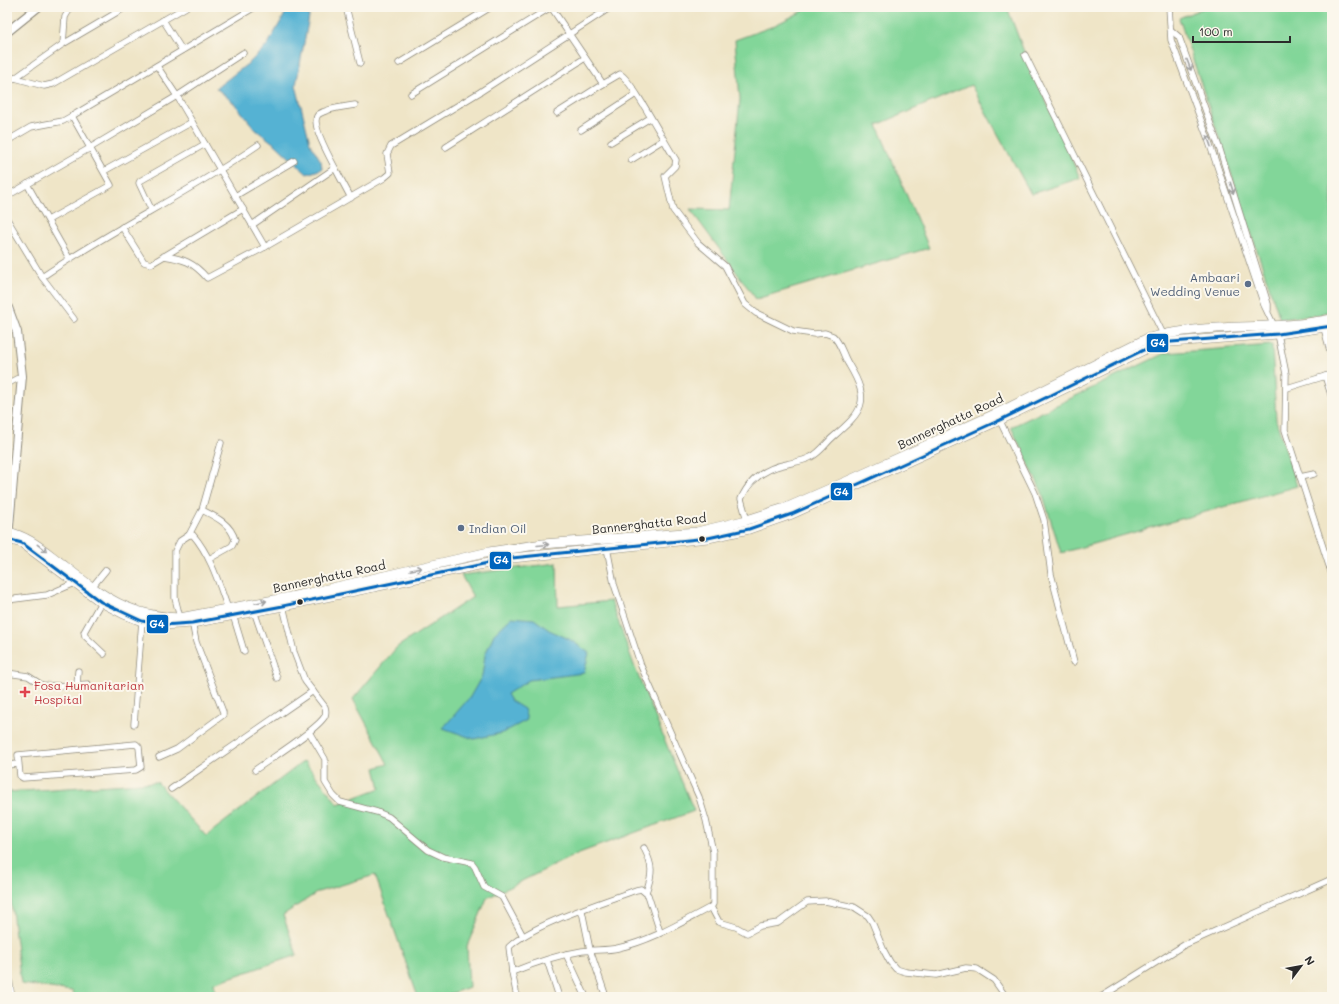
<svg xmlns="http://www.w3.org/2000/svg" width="1339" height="1004" viewBox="0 0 1339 1004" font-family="Mali,sans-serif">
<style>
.green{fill:#82d699;stroke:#568062}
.water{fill:#54b2d3;stroke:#406e7f}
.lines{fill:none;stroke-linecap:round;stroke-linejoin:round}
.minor-casing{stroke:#8d8879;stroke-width:7}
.secondary-casing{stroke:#8d8879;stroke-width:10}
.primary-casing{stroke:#8d8879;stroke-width:10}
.minor{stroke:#fff;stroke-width:5.5}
.secondary{stroke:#fff;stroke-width:8}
.primary{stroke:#fff;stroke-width:9}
.bus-1-casing{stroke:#fbf7ec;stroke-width:6}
.bus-1{stroke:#0065bd;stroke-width:3}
.oneway{stroke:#a0a0a0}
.service-dot{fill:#5c6f8a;stroke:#fbf7ec;stroke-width:1.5}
.bus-dot{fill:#2b2b2b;stroke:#fbf7ec;stroke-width:1.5}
.health-dot{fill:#e0444e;stroke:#fbf7ec;stroke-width:1.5}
.labels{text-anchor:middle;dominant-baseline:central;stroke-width:4;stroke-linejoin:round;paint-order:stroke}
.service-label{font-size:12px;fill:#4e5e75;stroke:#fbf7ec;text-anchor:end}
.street-label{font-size:12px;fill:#2b2b2b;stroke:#fbf7ec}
.health-label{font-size:12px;fill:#be3a42;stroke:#fbf7ec;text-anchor:start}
.line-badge{stroke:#fbf7ec;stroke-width:1.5}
.badge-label{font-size:11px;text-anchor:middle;font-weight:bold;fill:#fff}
</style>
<rect width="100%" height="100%" fill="#fbf7ec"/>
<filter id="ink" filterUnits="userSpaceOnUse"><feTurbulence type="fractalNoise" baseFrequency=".025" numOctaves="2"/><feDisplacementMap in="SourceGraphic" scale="8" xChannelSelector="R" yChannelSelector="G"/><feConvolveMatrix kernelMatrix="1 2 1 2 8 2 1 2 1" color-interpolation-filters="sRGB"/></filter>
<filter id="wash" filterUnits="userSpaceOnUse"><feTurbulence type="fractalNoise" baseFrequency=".012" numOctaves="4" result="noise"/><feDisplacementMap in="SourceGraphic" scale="16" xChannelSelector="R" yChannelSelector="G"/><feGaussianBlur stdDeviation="0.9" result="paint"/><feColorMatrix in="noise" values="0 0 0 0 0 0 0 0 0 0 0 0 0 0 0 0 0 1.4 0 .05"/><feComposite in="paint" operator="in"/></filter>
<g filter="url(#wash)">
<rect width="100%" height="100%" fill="#efe5c7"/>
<g class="green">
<path d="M811 7H1007L1023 49 1080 178 1031 194 971 85 877 125 929 248 756 299 690 209 729 210 740 99 735 40 771 27Z"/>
<path d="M1206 7H1332V310L1318 315 1280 319 1179 18Z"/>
<path d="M1272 345 1276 420 1297 486 1061 553 1042 492 1011 427 1165 353Z"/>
<path d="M557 563 558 606 611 601 635 668 694 811 579 853 487 898 467 946 469 987 442 997H418L375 875 318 892 283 915 297 955 214 983 216 994 207 997H74L72 991 21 984 7 869V792L157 782 206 836 304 761 338 804 380 788 375 768 388 764 353 699 397 647 473 597 461 575Z"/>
</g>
<g class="water">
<path d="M289 7H308L309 17 296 85 310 143 321 161 322 169 307 174 276 145 256 130 234 103 216 88 250 62 268 44Z"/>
<path d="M512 617 534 619 549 630 569 639 589 653 584 673 529 680 507 694 511 701 524 709 527 720 502 733 474 739 443 728 470 697 482 676 485 655 494 634Z"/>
</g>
</g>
<g filter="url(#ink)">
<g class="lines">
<defs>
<g id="minor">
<path d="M346 7 360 63"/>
<path d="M551 7 603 84 620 74C633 81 665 144 676 160L675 166 665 176 673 210 698 243 725 266 745 304 756 313 793 331 814 334 825 333 833 336C841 343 843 356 849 365 871 402 863 411 833 437 826 443 820 453 811 457 804 461 795 462 787 464 766 468 750 478 741 499L747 520"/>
<path d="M1169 7 1171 40 1208 139 1264 305 1278 334 1286 374 1285 430 1332 575"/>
<path d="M163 20 182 50"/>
<path d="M1172 31 1179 37 1220 150 1268 304V310"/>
<path d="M63 44 65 17 71 7"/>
<path d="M1025 55 1163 334"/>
<path d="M399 63 491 7"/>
<path d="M157 66 177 96 243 53"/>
<path d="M15 78 44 86 53 84 186 7"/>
<path d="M7 82 15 78 63 44 126 7"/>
<path d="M411 94 551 7"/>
<path d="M557 113 603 84"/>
<path d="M581 130 636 94"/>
<path d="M7 141 31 127 63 121 72 116 255 7"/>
<path d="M611 142 650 118"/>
<path d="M446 147 585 58"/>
<path d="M631 160 663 140"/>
<path d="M335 168C331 159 308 121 319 114 328 108 344 107 355 105"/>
<path d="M104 171 192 122"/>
<path d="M27 184 69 258"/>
<path d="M7 196 90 148 177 96 265 247 384 178 390 173 387 154 391 146 480 92 611 7"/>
<path d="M235 196 294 161"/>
<path d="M151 209 139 183 140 181 205 144"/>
<path d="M7 219 42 277 74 319"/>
<path d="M48 220 111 185 72 116"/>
<path d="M252 225 335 168 351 198"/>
<path d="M122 227 144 262 151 264 243 209"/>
<path d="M164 256C184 259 193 262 207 278L265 247"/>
<path d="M42 277C112 229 189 193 258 145"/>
<path d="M1324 328 1332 359"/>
<path d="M1325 376 1332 398"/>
<path d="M7 384 22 376"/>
<path d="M1287 388 1332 374"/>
<path d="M998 417 1035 493 1044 520 1051 574 1074 662"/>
<path d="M1300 477 1314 474"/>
<path d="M202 510C216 517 231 524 235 540L232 546 209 559"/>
<path d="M189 535 202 510 221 443"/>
<path d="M92 587 106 570"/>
<path d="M7 600 47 595 75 583"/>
<path d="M101 602 84 632 85 636 104 654"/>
<path d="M254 611 277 678"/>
<path d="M233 615 244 651"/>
<path d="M180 618 175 598V551L180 541 189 535H193C211 556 219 584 228 609"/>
<path d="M7 673 28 676 42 685 59 686 88 684"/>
<path d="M77 685 78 671"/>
<path d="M134 724 142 621"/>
<path d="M309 732 325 759V782L333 795 340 802 377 812 389 817 428 850 443 857 472 863 475 867 484 887 502 897 523 936"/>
<path d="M136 744 139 747 141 767 136 770 23 778 20 776 18 755Z"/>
<path d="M159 757 177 749 223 715V712L196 642 192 621"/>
<path d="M7 765 18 764"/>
<path d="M255 770C270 759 317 730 325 716 326 713 326 710 325 707L305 681 294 652 283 606"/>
<path d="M171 789 313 691"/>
<path d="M644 848C653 866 653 873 646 892"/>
<path d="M711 907 719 922 736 927 747 933 760 926 778 923 807 902 825 901 854 907 868 916 872 922 884 951 890 962 896 969 906 972 936 975 966 968 977 969 994 980 1006 997"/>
<path d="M582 911 590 950 606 997"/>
<path d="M566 954 586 997"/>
<path d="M547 960 559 997"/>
<path d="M512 972C534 963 558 955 582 951 594 949 606 951 618 948 651 941 682 922 711 907L713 904V852L706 820 699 797 641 666 614 584 607 548"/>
<path d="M517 997 512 972 509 947C532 924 604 902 636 890L641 889 648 895 660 932"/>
<path d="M1101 997 1184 945 1332 879"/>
</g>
<g id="secondary">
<path d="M7 32 38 7"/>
<path d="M7 305 17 332 22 376 8 538"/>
</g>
<g id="primary">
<path d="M7 532C27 536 41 548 57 560 99 593 124 616 180 618L310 593 489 552 543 544 697 532 747 520 788 507 850 480 1008 408 1146 339C1206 321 1271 332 1332 319"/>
<path d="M7 539 22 543 101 602 124 614 142 621 163 625 192 623 283 606 512 558 708 538 749 529 792 514 1000 420 1158 343 1278 334 1332 326"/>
<path d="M7 973 10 997"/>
</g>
</defs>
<use href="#minor" class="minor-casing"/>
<use href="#secondary" class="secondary-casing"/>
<use href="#primary" class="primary-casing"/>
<use href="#minor" class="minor"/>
<use href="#secondary" class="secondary"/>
<use href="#primary" class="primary"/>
<defs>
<path id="bus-1" d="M7 539 22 543 101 602 142 621 163 625 192 623 283 606 512 558 708 538 749 529 792 514 1000 420 1158 343 1278 334 1332 326"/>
</defs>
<use href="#bus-1" class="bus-1-casing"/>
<use href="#bus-1" class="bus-1"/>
</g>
<defs><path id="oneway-shaft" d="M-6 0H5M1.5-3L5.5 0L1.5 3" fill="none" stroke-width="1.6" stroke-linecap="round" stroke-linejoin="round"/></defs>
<g class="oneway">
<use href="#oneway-shaft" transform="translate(1189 65) rotate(69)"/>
<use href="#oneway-shaft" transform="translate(1209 141) rotate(-110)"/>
<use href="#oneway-shaft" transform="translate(1232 188) rotate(73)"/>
<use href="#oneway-shaft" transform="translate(543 545) rotate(-5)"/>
<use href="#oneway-shaft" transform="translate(42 548) rotate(38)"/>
<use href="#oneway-shaft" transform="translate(416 569) rotate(-12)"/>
<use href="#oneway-shaft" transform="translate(261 602) rotate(-12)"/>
</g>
</g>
<g class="service-dot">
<circle cx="1248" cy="284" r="4"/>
<circle cx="461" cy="528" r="4"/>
</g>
<g class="bus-dot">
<circle cx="702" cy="539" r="3.5"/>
<circle cx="300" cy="602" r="3.5"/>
</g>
<path class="health-dot" d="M23 686h4v4h4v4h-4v4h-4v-4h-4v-4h4z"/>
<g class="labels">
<g class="service-label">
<text x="1240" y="277">Ambaari<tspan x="1240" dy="14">Wedding Venue</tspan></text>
<text x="469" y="528" text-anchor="start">Indian Oil</text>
</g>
<g class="street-label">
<text transform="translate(950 421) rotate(-25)">Bannerghatta Road</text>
<text transform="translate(649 523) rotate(-6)">Bannerghatta Road</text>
<text transform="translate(329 576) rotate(-12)">Bannerghatta Road</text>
</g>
<g class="health-label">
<text x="34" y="685">Fosa Humanitarian<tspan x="34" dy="14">Hospital</tspan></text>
</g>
</g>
<g class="line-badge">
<rect x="1146" y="333" width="23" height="20" rx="4" fill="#0065bd"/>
<rect x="830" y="482" width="23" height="19" rx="4" fill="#0065bd"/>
<rect x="489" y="551" width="23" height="19" rx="4" fill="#0065bd"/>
<rect x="146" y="614" width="23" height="20" rx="4" fill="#0065bd"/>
</g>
<g class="badge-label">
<text x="1158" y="347">G4</text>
<text x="841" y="496">G4</text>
<text x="501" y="564">G4</text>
<text x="157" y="628">G4</text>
</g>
<rect width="1339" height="1004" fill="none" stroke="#fbf7ec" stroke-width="24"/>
<g transform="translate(1301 966) rotate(58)" stroke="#fbf7ec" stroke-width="3" paint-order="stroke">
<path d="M0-3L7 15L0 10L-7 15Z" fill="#2b2b2b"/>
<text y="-6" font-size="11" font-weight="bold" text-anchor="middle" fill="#2b2b2b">N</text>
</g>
<path d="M1193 36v6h97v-6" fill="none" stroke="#2b2b2b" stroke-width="2"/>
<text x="1199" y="36" font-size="12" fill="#2b2b2b" stroke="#fbf7ec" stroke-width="3" paint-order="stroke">100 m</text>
</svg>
